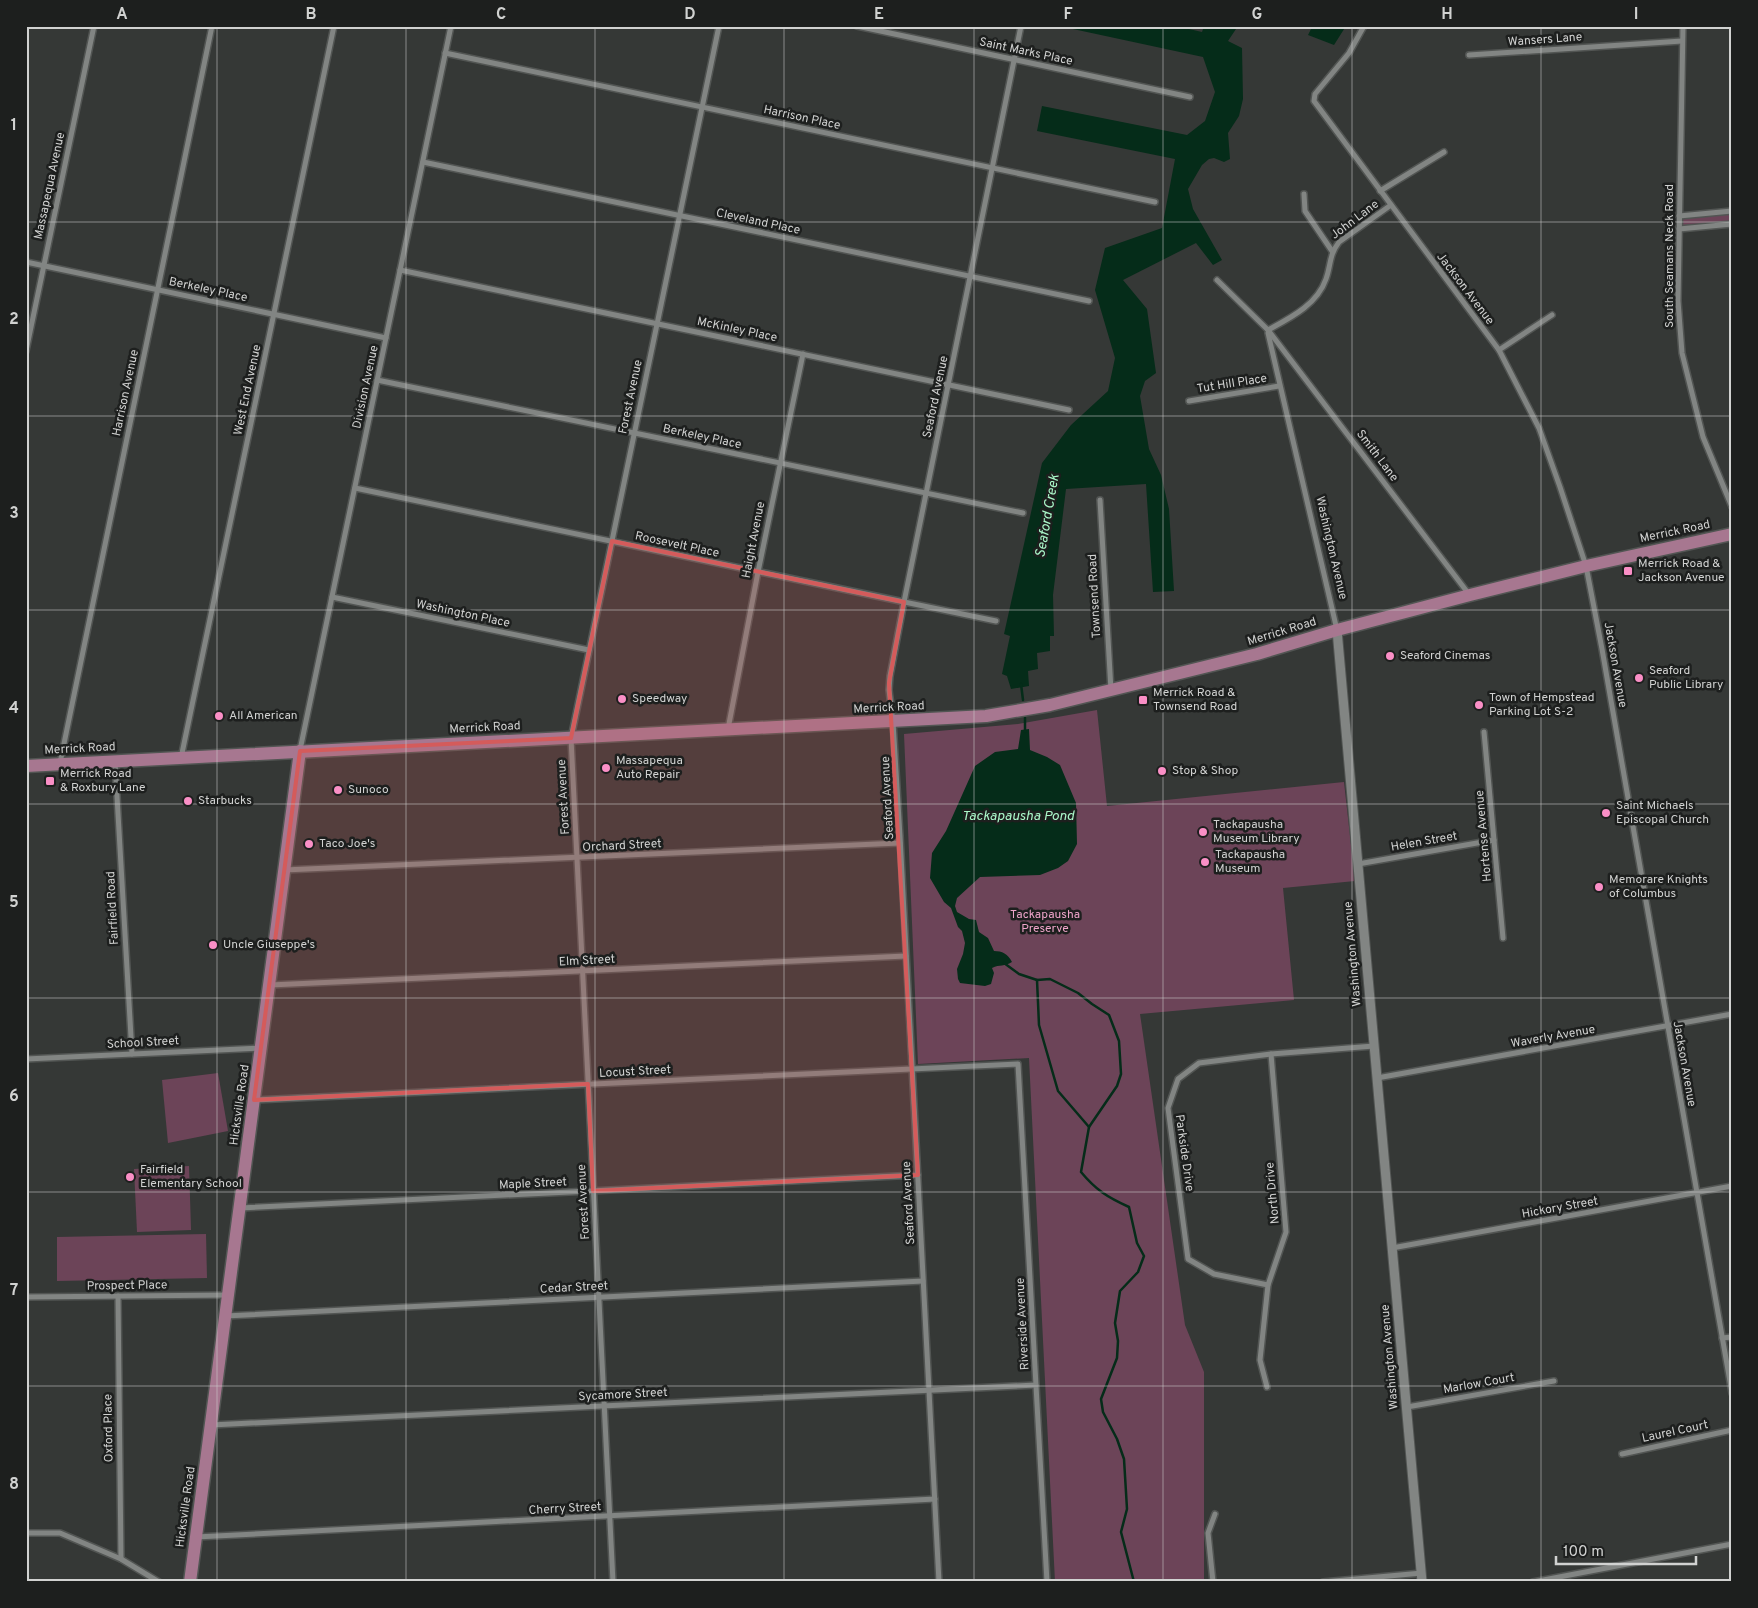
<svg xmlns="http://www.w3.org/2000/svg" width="1758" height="1608" viewBox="0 0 1758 1608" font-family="Overpass,sans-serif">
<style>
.green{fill:#6c4458}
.water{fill:#052c19}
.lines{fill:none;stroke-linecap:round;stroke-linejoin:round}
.stream{stroke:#052c19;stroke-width:2.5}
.minor-casing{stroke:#525553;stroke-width:8}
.tertiary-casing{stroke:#525553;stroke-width:11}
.primary-casing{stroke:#525553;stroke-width:15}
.minor{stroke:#828583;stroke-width:5}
.tertiary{stroke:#828583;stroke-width:9}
.primary{stroke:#a77790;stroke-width:12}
.marked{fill:#d45b5b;fill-opacity:0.2;stroke:#d45b5b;stroke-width:4;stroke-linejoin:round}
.grid{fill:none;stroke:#d1d2d1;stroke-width:1;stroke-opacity:0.55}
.poi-dot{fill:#fa8fc6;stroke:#1d1f1e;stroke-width:2}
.labels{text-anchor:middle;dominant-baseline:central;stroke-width:5;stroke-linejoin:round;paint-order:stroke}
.street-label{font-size:12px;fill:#d1d2d1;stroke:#1d1f1e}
.poi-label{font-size:12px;fill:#d1d2d1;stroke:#1d1f1e;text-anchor:start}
.park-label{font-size:12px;fill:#eea4c9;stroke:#1d1f1e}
.water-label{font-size:14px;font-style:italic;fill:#abf8ca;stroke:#1d1f1e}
.neatline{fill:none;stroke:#d1d2d1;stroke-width:2}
.grid-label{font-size:16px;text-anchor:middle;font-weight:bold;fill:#d1d2d1}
</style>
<rect width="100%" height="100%" fill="#353836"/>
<g class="green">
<path d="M1732 213V222L1682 227 1681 218Z"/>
<path d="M1097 710 1107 806 1344 782 1355 881 1283 888 1294 1000 1140 1014 1185 1325 1204 1372V1582H1055L1029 1058 918 1064 904 734 1018 724Z"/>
<path d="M218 1073 228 1131 168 1143 162 1080Z"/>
<path d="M189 1166 191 1230 137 1232 134 1169Z"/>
<path d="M206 1234 207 1278 57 1281V1237Z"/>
</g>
<g class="water">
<path d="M1059 26H1176L1202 32 1204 26H1238L1228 41 1242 48 1243 99 1239 116 1228 133 1230 159 1224 162 1214 158 1209 159 1202 165 1188 189 1193 209 1222 260 1213 265 1196 243 1123 280 1147 309 1156 373 1145 381 1140 396 1149 449 1161 475 1169 509 1174 591 1153 592 1146 484 1066 489 1053 595 1054 636H1050V651L1037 653 1038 669 1028 671 1029 686 1011 689 1007 676 1002 674 1010 636 1004 634 1042 463 1071 425 1108 391 1115 358 1095 290 1105 248 1162 228 1175 159 1037 131 1042 106 1187 135 1205 121 1215 92 1203 57Z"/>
<path d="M1302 26H1346L1334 45 1308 35 1311 29Z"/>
<path d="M1029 729 1030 750 1047 757 1060 765 1076 803 1077 844 1068 861 1058 868 1040 875 980 877 957 898 955 906 957 912 969 919 976 920 979 932 988 938 994 951C1002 951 1008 954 1012 962 1004 967 1000 964 992 968L994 973 991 984 985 986 960 983 958 979 957 969 963 954 965 943 962 931 958 927 951 908 944 902 930 878 932 853 946 831 975 766 995 752 1018 749 1021 730Z"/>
</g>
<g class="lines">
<g class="stream">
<path d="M1021 684 1023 700"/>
<path d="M1025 718V732"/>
<path d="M1004 963 1019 974 1037 980 1050 979 1078 993 1092 1004 1109 1015 1119 1041 1121 1074 1117 1086 1089 1127 1081 1172C1096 1190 1107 1197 1129 1207L1137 1243 1144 1256 1138 1272 1120 1291 1115 1323 1118 1341 1117 1358 1101 1399 1103 1412 1117 1439 1124 1459 1127 1509 1121 1532 1134 1582"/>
<path d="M1037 980 1039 1025 1058 1091 1089 1127"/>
</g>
<defs>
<g id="minor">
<path d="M857 26 1190 97"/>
<path d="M1364 26 1349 53 1315 94 1314 101 1499 350 1539 428 1560 487 1586 566 1602 649 1732 1393"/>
<path d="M1683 26 1678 301 1682 353 1703 437 1732 507"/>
<path d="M445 53 1155 202"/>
<path d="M1469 55 1682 41"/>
<path d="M423 162 1089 301"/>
<path d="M1380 191 1444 152"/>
<path d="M1304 194 1305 211 1332 251"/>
<path d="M1679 216 1732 211"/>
<path d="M1679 229 1732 224"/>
<path d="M26 262 386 338"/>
<path d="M400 270 1069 410"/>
<path d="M1217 280 1268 330 1468 593"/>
<path d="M1268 330C1290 318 1317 305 1326 279 1331 265 1329 255 1339 242L1391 205"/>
<path d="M1268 333 1337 630"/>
<path d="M1499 350 1552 315"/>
<path d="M26 351 94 26"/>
<path d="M377 380 1023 513"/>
<path d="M1189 401 1279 386"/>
<path d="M355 488 996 621"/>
<path d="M1100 500 1111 690"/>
<path d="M332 597 589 650"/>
<path d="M728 729 758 572 803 354"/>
<path d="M1484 732 1503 938"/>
<path d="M300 750 451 26"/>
<path d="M181 758 334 26"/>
<path d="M115 762 132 1054"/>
<path d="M60 763 212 26"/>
<path d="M1358 864 1494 840"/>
<path d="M284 870 900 843"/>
<path d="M270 985 906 956"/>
<path d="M26 1059 261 1048"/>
<path d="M1377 1078 1732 1014"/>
<path d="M255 1100 1018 1064 1047 1582"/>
<path d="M240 1208 918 1175"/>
<path d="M1392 1248 1732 1186"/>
<path d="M1268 1285 1214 1274 1188 1259 1168 1108 1178 1079 1199 1063 1271 1054 1374 1046"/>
<path d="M118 1296 121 1559"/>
<path d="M26 1297 228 1295"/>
<path d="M225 1316 923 1281"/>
<path d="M1722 1338 1732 1337"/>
<path d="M1267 1387 1260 1360 1268 1285 1286 1232 1271 1054"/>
<path d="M1407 1407 1554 1381"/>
<path d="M211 1425 1036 1385"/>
<path d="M1622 1454 1732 1430"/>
<path d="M26 1533H60L121 1559 159 1582"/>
<path d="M196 1537 935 1499"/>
<path d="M613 1582 571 738 719 26"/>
<path d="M939 1582 900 836 893 722 889 690 890 676 904 602 1021 26"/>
<path d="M1213 1582 1208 1533 1215 1514"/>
<path d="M1323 1582 1422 1573"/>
<path d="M1533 1582 1732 1544"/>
</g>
<path id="tertiary" d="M1337 630 1422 1582"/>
<g id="primary">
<path d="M26 766 986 716 1050 705 1257 654 1337 630 1470 595 1586 566 1732 534"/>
<path d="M190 1582 300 751"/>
</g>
</defs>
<use href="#minor" class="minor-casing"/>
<use href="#tertiary" class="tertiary-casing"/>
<use href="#primary" class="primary-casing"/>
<use href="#minor" class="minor"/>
<use href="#tertiary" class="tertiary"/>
<use href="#primary" class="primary"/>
</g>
<path class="marked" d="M612 541 904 602 889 683 918 1175 593 1191 588 1084 254 1100 300 751 571 738Z"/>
<path class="grid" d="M217 26V1582M406 26V1582M595 26V1582M784 26V1582M974 26V1582M1163 26V1582M1352 26V1582M1541 26V1582M26 222H1732M26 416H1732M26 610H1732M26 804H1732M26 998H1732M26 1192H1732M26 1386H1732"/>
<g class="poi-dot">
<rect x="1623" y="566" width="10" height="10" rx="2.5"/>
<circle cx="1390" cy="656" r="5"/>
<circle cx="1639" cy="678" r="5"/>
<circle cx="622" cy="699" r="5"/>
<rect x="1138" y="695" width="10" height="10" rx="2.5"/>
<circle cx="1479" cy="705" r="5"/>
<circle cx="219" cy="716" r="5"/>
<circle cx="606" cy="768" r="5"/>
<circle cx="1162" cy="771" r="5"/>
<rect x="45" y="776" width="10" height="10" rx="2.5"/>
<circle cx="338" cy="790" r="5"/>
<circle cx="188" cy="801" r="5"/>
<circle cx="1606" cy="813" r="5"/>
<circle cx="1203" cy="832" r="5"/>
<circle cx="309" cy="844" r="5"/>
<circle cx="1205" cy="862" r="5"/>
<circle cx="1599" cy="887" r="5"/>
<circle cx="213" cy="945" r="5"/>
<circle cx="130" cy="1177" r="5"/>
</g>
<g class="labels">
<g class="street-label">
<text transform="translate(1545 40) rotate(-4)">Wansers Lane</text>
<text transform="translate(1026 52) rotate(12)">Saint Marks Place</text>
<text transform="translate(802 118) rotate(12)">Harrison Place</text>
<text transform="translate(50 186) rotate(-78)">Massapequa Avenue</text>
<text transform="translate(1355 220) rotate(-37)">John Lane</text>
<text transform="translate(758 222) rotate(12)">Cleveland Place</text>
<text transform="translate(1670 256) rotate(-90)">South Seamans Neck Road</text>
<text transform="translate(1465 289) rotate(53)">Jackson Avenue</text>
<text transform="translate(208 290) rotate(12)">Berkeley Place</text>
<text transform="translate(737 330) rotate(12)">McKinley Place</text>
<text transform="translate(1232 384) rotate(-9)">Tut Hill Place</text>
<text transform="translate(366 387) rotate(-78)">Division Avenue</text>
<text transform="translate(248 390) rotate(-78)">West End Avenue</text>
<text transform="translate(126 393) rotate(-78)">Harrison Avenue</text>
<text transform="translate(631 397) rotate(-78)">Forest Avenue</text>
<text transform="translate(936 397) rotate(-78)">Seaford Avenue</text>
<text transform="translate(702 437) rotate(12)">Berkeley Place</text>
<text transform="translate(1377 456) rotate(53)">Smith Lane</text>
<text transform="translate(1675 532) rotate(-12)">Merrick Road</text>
<text transform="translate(754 540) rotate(-79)">Haight Avenue</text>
<text transform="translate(677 545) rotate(12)">Roosevelt Place</text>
<text transform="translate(1331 548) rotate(77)">Washington Avenue</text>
<text transform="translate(1095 596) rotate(-93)">Townsend Road</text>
<text transform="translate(463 614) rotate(12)">Washington Place</text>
<text transform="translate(1282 632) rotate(-17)">Merrick Road</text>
<text transform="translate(1615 665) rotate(80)">Jackson Avenue</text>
<text transform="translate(889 708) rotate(-3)">Merrick Road</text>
<text transform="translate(485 728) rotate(-3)">Merrick Road</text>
<text transform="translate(80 749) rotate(-3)">Merrick Road</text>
<text transform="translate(564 797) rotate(-93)">Forest Avenue</text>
<text transform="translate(888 798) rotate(-93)">Seaford Avenue</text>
<text transform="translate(1484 836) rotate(-95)">Hortense Avenue</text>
<text transform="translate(1424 842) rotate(-10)">Helen Street</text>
<text transform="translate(622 846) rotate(-3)">Orchard Street</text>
<text transform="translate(113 908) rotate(-93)">Fairfield Road</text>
<text transform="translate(1353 954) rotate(-95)">Washington Avenue</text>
<text transform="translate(587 961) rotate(-3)">Elm Street</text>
<text transform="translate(1553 1037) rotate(-10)">Waverly Avenue</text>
<text transform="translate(143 1043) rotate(-3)">School Street</text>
<text transform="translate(1684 1064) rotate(80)">Jackson Avenue</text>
<text transform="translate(635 1072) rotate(-3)">Locust Street</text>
<text transform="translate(240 1105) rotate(-82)">Hicksville Road</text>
<text transform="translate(1184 1153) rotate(82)">Parkside Drive</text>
<text transform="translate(533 1184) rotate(-3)">Maple Street</text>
<text transform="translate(1273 1193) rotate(-95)">North Drive</text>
<text transform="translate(584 1202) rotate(-93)">Forest Avenue</text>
<text transform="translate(909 1203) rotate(-93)">Seaford Avenue</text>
<text transform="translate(1560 1208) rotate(-10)">Hickory Street</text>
<text transform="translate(127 1286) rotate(-1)">Prospect Place</text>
<text transform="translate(574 1288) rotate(-3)">Cedar Street</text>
<text transform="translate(1023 1324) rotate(-93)">Riverside Avenue</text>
<text transform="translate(1390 1357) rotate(-95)">Washington Avenue</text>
<text transform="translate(1479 1384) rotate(-10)">Marlow Court</text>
<text transform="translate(623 1395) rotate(-3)">Sycamore Street</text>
<text transform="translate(109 1428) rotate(-91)">Oxford Place</text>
<text transform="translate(1675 1432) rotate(-12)">Laurel Court</text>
<text transform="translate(186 1507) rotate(-82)">Hicksville Road</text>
<text transform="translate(565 1509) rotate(-3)">Cherry Street</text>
</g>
<g class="poi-label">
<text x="1638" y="564">Merrick Road &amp;<tspan x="1638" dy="14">Jackson Avenue</tspan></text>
<text x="1400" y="656">Seaford Cinemas</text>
<text x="1649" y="671">Seaford<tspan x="1649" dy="14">Public Library</tspan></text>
<text x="1153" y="693">Merrick Road &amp;<tspan x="1153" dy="14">Townsend Road</tspan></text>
<text x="1489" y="698">Town of Hempstead<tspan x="1489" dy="14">Parking Lot S-2</tspan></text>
<text x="632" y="699">Speedway</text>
<text x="229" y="716">All American</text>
<text x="616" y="761">Massapequa<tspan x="616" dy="14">Auto Repair</tspan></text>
<text x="1172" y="771">Stop &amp; Shop</text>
<text x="60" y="774">Merrick Road<tspan x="60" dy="14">&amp; Roxbury Lane</tspan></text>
<text x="348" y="790">Sunoco</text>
<text x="198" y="801">Starbucks</text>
<text x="1616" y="806">Saint Michaels<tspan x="1616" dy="14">Episcopal Church</tspan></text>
<text x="1213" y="825">Tackapausha<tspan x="1213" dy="14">Museum Library</tspan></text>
<text x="319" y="844">Taco Joe's</text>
<text x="1215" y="855">Tackapausha<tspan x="1215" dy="14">Museum</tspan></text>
<text x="1609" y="880">Memorare Knights<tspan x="1609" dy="14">of Columbus</tspan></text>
<text x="223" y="945">Uncle Giuseppe's</text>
<text x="140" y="1170">Fairfield<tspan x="140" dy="14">Elementary School</tspan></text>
</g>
<g class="park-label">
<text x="1045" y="915">Tackapausha<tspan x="1045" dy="14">Preserve</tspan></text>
</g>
<g class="water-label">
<text transform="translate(1048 516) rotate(-80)">Seaford Creek</text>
<text x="1018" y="816">Tackapausha Pond</text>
</g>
</g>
<rect width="1758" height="1608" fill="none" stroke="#1d1f1e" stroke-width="55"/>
<path d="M1556 1556v8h140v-8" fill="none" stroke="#d1d2d1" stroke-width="2.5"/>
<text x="1563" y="1556" font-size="15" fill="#d1d2d1" stroke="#1d1f1e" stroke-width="4" paint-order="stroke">100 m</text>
<rect x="28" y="28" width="1702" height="1552" class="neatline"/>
<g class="grid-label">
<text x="122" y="19">A</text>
<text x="311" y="19">B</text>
<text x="501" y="19">C</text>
<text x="690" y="19">D</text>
<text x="879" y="19">E</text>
<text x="1068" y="19">F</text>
<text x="1257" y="19">G</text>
<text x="1447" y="19">H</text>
<text x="1636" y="19">I</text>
<text x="14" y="130">1</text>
<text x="14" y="324">2</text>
<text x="14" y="518">3</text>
<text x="14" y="713">4</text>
<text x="14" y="907">5</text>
<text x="14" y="1101">6</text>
<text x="14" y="1295">7</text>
<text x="14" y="1489">8</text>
</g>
</svg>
